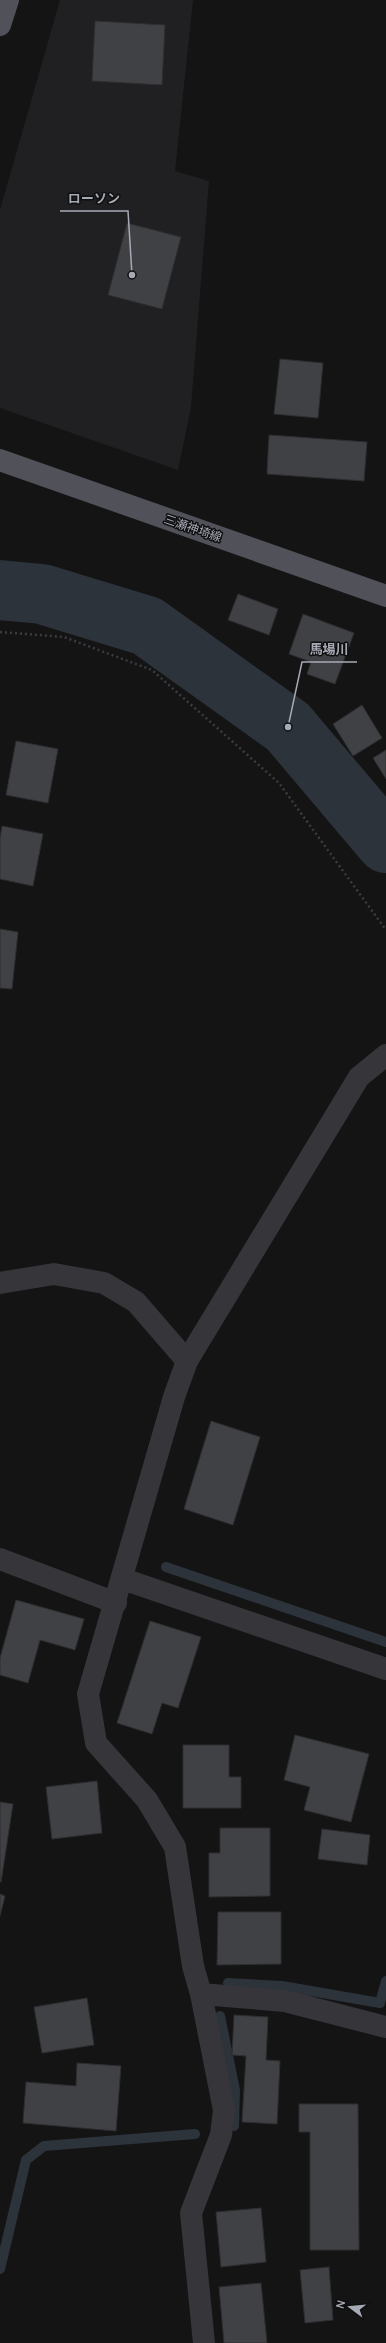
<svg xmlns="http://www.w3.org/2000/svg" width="386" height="2343" viewBox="0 0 386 2343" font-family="Manrope,'Noto Sans JP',sans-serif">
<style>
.built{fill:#202022}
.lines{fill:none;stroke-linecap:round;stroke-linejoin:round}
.stream{stroke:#2c333a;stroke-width:10}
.river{stroke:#2c333a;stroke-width:60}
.building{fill:#404145;stroke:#2e2e31}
.path{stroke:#3b3c41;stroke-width:2.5;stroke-dasharray:2 3;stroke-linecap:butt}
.minor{stroke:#35353a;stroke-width:22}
.major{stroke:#515259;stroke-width:22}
.labels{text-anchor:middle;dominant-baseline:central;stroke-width:3;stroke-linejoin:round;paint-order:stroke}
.street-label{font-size:12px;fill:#a6aab5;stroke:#0f0f10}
.leader{fill:none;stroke:#a6aab5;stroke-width:1.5}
.callout-dot{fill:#a6aab5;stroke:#0f0f10;stroke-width:1.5}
.callout-label{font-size:13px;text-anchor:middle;font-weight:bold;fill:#a6aab5;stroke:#0f0f10;stroke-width:3;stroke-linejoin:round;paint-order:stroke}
</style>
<rect width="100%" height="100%" fill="#141415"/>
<path class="built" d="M60 0H193L175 171 209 181 191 407 178 470 0 408V210Z"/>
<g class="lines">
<g class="stream">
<path d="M166 1567 386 1642"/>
<path d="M228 1983 282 1986 380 2003 386 1981"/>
<path d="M220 2016 235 2090 234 2126"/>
<path d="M0 2269 26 2160 44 2146 195 2134"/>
</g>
<path class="river" d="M0 590 42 594 147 626 288 727 386 843"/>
</g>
<g class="building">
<path d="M95 21 165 25 162 85 92 81Z"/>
<path d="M127 223 181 237 162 309 108 295Z"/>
<path d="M280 359 323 363 318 418 274 414Z"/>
<path d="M269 435 367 442 364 481 267 474Z"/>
<path d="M238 594 278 609 269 635 228 620Z"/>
<path d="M303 614 354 633 335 684 307 674 311 662 289 654Z"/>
<path d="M362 705 382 738 353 756 333 724Z"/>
<path d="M16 741 58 749 48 803 6 795Z"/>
<path d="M386 750V779L373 758Z"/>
<path d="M2 826 43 834 33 886 0 879V838Z"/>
<path d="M0 929 18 932 12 989 0 988Z"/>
<path d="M211 1421 260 1437 233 1525 184 1509Z"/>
<path d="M16 1600 84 1619 75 1650 40 1640 28 1683 0 1675V1658Z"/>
<path d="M150 1621 201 1637 178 1708 162 1703 152 1734 117 1723Z"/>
<path d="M295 1735 369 1754 351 1822 304 1810 310 1787 284 1780Z"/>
<path d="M183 1745H229V1777H241V1808H183Z"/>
<path d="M97 1781 102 1833 52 1839 46 1787Z"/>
<path d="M0 1802 13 1804 1 1882H0Z"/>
<path d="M220 1828H270V1896L209 1897V1853H220Z"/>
<path d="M322 1829 370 1835 367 1865 318 1859Z"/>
<path d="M0 1894 5 1896 0 1916Z"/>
<path d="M218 1912H281V1964L217 1965Z"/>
<path d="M87 1998 94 2045 42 2053 34 2007Z"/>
<path d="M234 2015 268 2017 266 2060 280 2061 277 2124 242 2122 246 2056 232 2055Z"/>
<path d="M77 2063 121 2066 116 2131 23 2123 26 2082 76 2086Z"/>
<path d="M299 2104H358L359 2250H310V2132H299Z"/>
<path d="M261 2208 266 2262 221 2267 216 2212Z"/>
<path d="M329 2267 333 2320 305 2323 300 2270Z"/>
<path d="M261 2283 267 2343H224L219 2287Z"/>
</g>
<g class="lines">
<path class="path" d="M0 632 64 637 152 670 279 783 386 930"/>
<g class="minor">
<path d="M0 1283 54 1274 104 1283 136 1302 187 1361"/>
<path d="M0 1559 116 1603"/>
<path d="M123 1579 386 1669"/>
<path d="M201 1994 285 2001 386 2027"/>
<path d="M204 2343 191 2213 221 2135 224 2110 201 1994 193 1966 175 1847 147 1800 96 1743 88 1694 174 1397 187 1361 359 1077 386 1055"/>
</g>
<g class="major">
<path d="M0 25 8 0"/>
<path d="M0 460 386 596"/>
</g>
</g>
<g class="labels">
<g class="street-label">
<text transform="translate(193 528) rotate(19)">三瀬神埼線</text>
</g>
</g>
<path class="leader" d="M132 275L128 211H60M288 727L302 662H357"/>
<g class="callout-dot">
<circle cx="132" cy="275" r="4"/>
<circle cx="288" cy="727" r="4"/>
</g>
<g class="callout-label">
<text x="94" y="203">ローソン</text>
<text x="329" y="654">馬場川</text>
</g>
<g transform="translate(350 2307) rotate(286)" stroke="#0f0f10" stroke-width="3" paint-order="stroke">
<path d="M0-3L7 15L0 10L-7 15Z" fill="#a6aab5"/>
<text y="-6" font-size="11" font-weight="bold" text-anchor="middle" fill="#a6aab5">N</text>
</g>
</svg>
